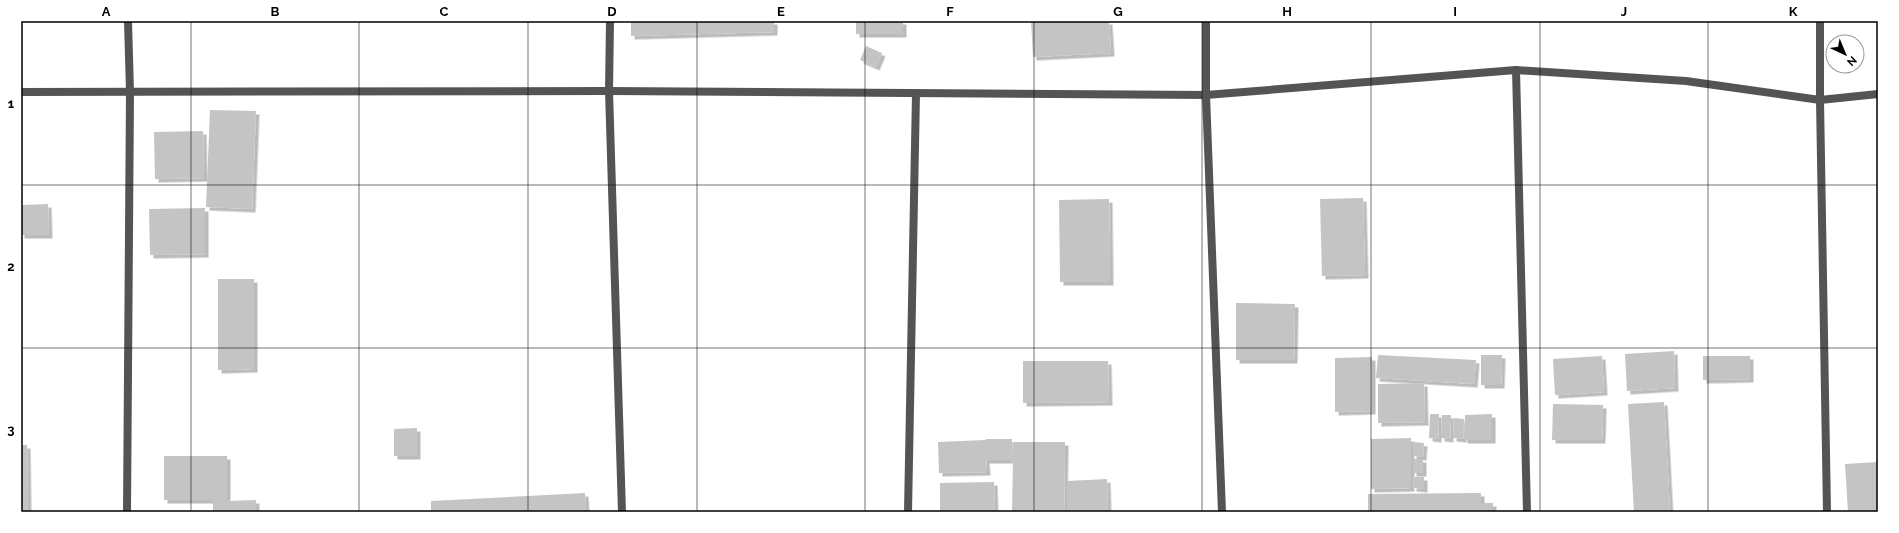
<svg xmlns="http://www.w3.org/2000/svg" width="1899" height="533" viewBox="0 0 1899 533" font-family="Raleway,sans-serif">
<style>
.building{fill:#c4c4c4;filter:url(#shadow)}
.lines{fill:none;stroke-linecap:round;stroke-linejoin:round}
.minor{stroke:#545454;stroke-width:8}
.grid{fill:none;stroke:#000;stroke-width:1;stroke-opacity:0.55}
.neatline{fill:none;stroke:#000;stroke-width:1.5}
.grid-label{font-size:13px;text-anchor:middle;font-weight:bold;fill:#000}
</style>
<defs>
<filter id="shadow"><feDropShadow dx="3.5" dy="3.5" stdDeviation="0" flood-color="#0004"/></filter>
</defs>
<rect width="100%" height="100%" fill="#fff"/>
<g class="building">
<path d="M631 21H774V32L631 36Z"/>
<rect x="856" y="21" width="47" height="13"/>
<path d="M1031 21H1109L1111 53 1033 57Z"/>
<path d="M866 46 882 53 876 67 860 60Z"/>
<path d="M210 110 256 111 252 209 206 207Z"/>
<path d="M203 131 204 178 155 179 154 132Z"/>
<path d="M1363 198 1365 275 1322 276 1320 199Z"/>
<path d="M1109 199 1110 282H1060L1059 200Z"/>
<path d="M48 204 49 235H21V205Z"/>
<path d="M205 208V254L150 255 149 209Z"/>
<path d="M218 279H254V369L218 370Z"/>
<path d="M1236 303 1295 304 1294 360H1236Z"/>
<path d="M1674 351 1675 388 1627 391 1625 354Z"/>
<path d="M1378 355 1476 360 1474 384 1376 378Z"/>
<path d="M1481 355H1502L1501 385H1481Z"/>
<path d="M1602 356 1604 392 1555 395 1553 359Z"/>
<path d="M1703 356H1750V379L1703 380Z"/>
<path d="M1372 357V411L1335 412V358Z"/>
<path d="M1023 361H1108L1109 402 1023 403Z"/>
<path d="M1424 383 1425 422 1378 423V384Z"/>
<path d="M1664 402 1670 512H1634L1628 404Z"/>
<path d="M1553 404 1603 405 1602 440H1552Z"/>
<path d="M1430 414H1439L1438 439 1429 438Z"/>
<path d="M1492 414V440H1464L1465 415Z"/>
<path d="M1442 415H1451L1450 439 1441 438Z"/>
<path d="M1454 418 1464 419 1463 439 1453 438Z"/>
<path d="M417 428V456H394V429Z"/>
<path d="M1411 438V488L1371 489V439Z"/>
<path d="M986 439H1012V455L1013 442H1065L1064 512H1012L1013 460H986L987 472 939 473 938 442 986 440V446Z"/>
<path d="M1413 442 1424 443 1423 457 1413 456Z"/>
<path d="M21 445H27L28 512H21Z"/>
<path d="M164 456H227V501L256 500V512H213V500H164Z"/>
<rect x="1413" y="459" width="10" height="14"/>
<path d="M1878 462V512H1848L1845 464Z"/>
<path d="M1414 477H1424V489L1413 488Z"/>
<path d="M1107 479 1108 512H1067V481Z"/>
<path d="M994 482 995 512H940V483Z"/>
<path d="M585 493 586 512H431V501Z"/>
<path d="M1481 493V503H1493V512H1368V494Z"/>
</g>
<g class="lines">
<g class="minor">
<path d="M610 21 609 91 622 512"/>
<path d="M1206 21V95L1222 512"/>
<path d="M1820 21V100L1827 512"/>
<path d="M1516 70 1527 512"/>
<path d="M21 92 609 91 1206 95 1516 70 1686 81 1820 100 1878 94"/>
<path d="M127 512 130 92 128 21"/>
<path d="M908 512 916 94"/>
</g>
</g>
<path class="grid" d="M191 21V512M359 21V512M528 21V512M697 21V512M865 21V512M1034 21V512M1202 21V512M1371 21V512M1540 21V512M1708 21V512M21 185H1878M21 348H1878"/>
<rect width="1899" height="533" fill="none" stroke="#ffffff" stroke-width="44"/>
<g transform="translate(1845 54) rotate(136)"><circle r="19" fill="#ffffff" stroke="#999999"/>
<path d="M0-3L7 15L0 10L-7 15Z" fill="#000000"/>
<text y="-6" font-size="11" font-weight="bold" text-anchor="middle" fill="#000000">N</text>
</g>
<rect x="22" y="22" width="1855" height="489" class="neatline"/>
<g class="grid-label">
<text x="106" y="16">A</text>
<text x="275" y="16">B</text>
<text x="444" y="16">C</text>
<text x="612" y="16">D</text>
<text x="781" y="16">E</text>
<text x="950" y="16">F</text>
<text x="1118" y="16">G</text>
<text x="1287" y="16">H</text>
<text x="1455" y="16">I</text>
<text x="1624" y="16">J</text>
<text x="1793" y="16">K</text>
<text x="11" y="108">1</text>
<text x="11" y="271">2</text>
<text x="11" y="434">3</text>
</g>
</svg>
